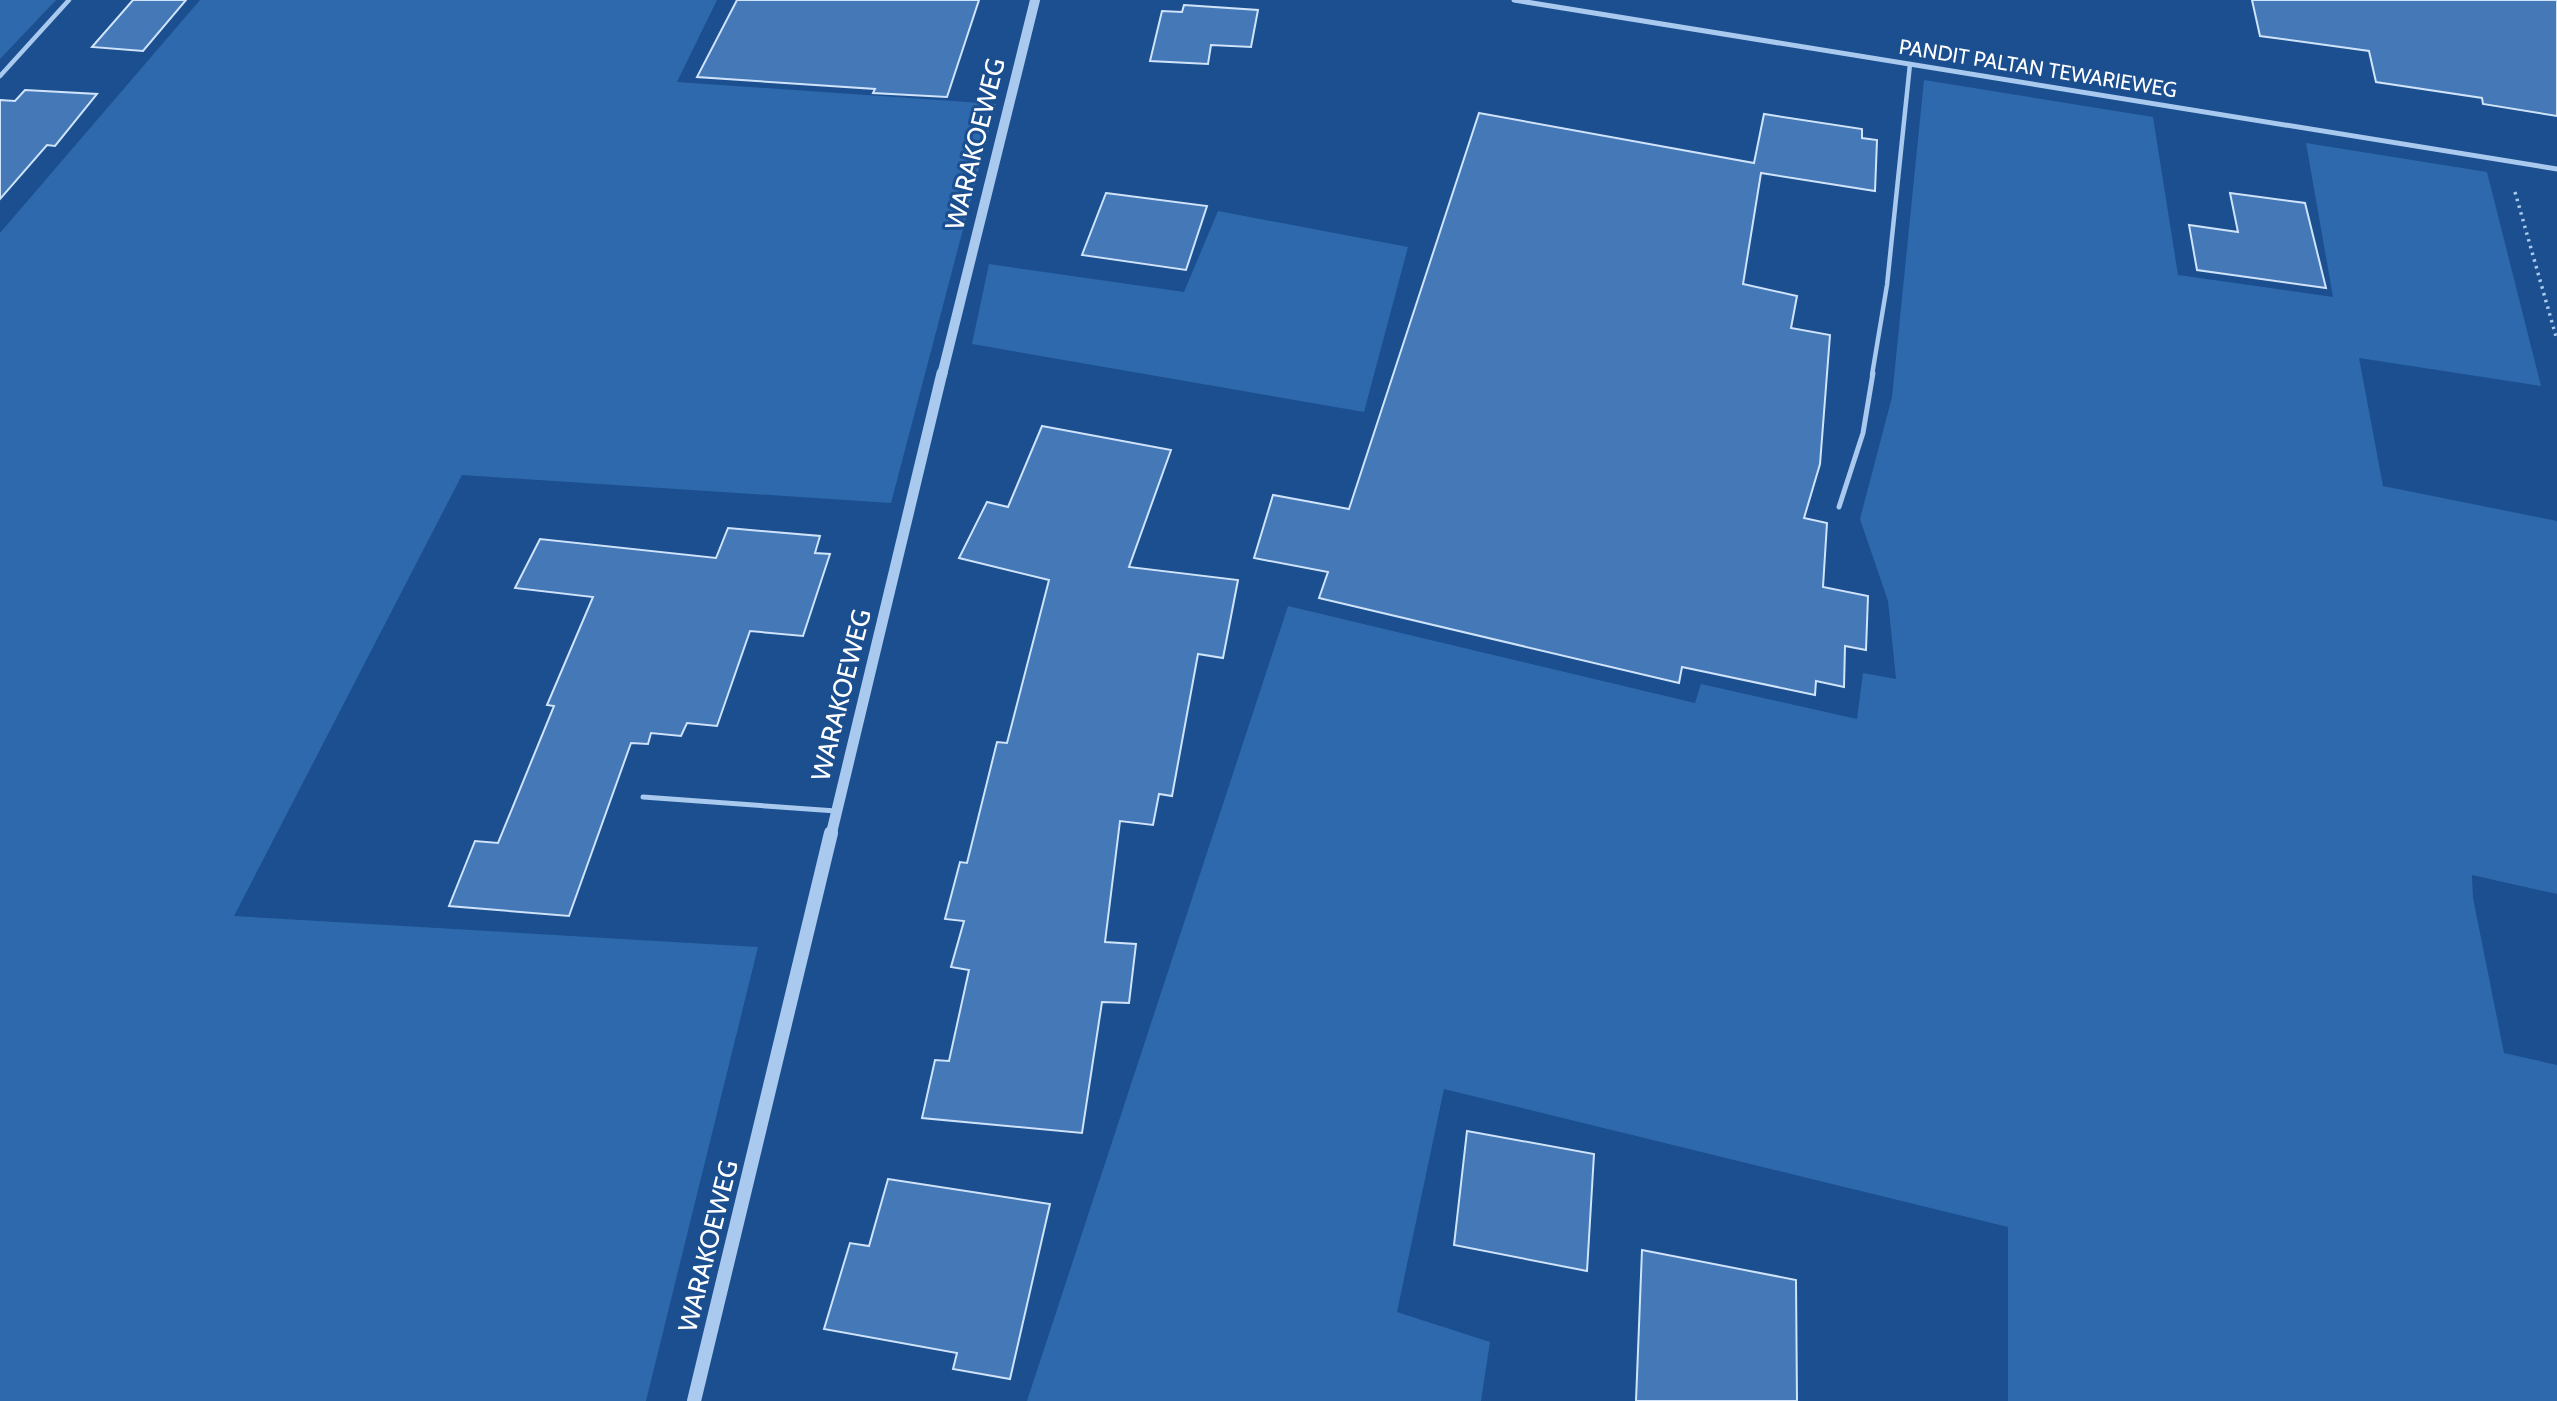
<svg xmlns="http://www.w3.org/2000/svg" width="2557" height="1401" viewBox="0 0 2557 1401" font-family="Cabin,sans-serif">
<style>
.green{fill:#2e69ad}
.building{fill:#4478b7;stroke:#cfe3fa;stroke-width:2}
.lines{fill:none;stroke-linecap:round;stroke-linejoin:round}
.path{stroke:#a9c9ee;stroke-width:3.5;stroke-dasharray:2.5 4.5;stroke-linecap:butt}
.service-far1{stroke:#a9c9ee;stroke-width:4.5}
.service{stroke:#a9c9ee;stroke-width:5}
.minor{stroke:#a9c9ee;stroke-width:5}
.tertiary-far2{stroke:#a9c9ee;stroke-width:10}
.tertiary-far1{stroke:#a9c9ee;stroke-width:11}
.tertiary{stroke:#a9c9ee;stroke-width:14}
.labels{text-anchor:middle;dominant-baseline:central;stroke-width:6;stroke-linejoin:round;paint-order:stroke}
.far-street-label{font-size:21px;fill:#fff;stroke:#1b4f8f}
.street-label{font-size:26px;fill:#fff;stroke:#1b4f8f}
</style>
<rect width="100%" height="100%" fill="#1b4f8f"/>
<g class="green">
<path d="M0 0H56L0 59Z"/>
<path d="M200 0H717L677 82 996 104 891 503 462 475 234 916 758 947 646 1401H0V233Z"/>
<path d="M1924 80 2153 117 2178 275 2333 297 2306 143 2487 172 2541 386 2359 358 2383 486 2557 521V894L2472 875 2473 898 2504 1053 2557 1065V1401H2008V1227L1444 1089 1397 1312 1490 1342 1481 1401H1027L1288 606 1695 703 1701 684 1857 719 1863 673 1896 679 1888 601 1860 519 1892 397Z"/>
<path d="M1218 211 1408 247 1364 412 972 344 989 264 1184 292Z"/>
</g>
<g class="building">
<path d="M133 0H186L143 51 92 47Z"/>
<path d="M737 0H979L947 97 873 93 875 89 697 77Z"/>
<path d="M2252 0H2557V116L2483 104 2482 98 2376 82 2369 51 2260 36Z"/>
<path d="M1184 5 1258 10 1251 47 1211 45 1208 64 1150 61 1162 11 1182 12Z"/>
<path d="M25 90 97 94 55 146 47 145 0 199V100L15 101Z"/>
<path d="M1479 113 1754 163 1764 114 1862 129V138L1877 140 1875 191 1761 173 1743 284 1797 296 1791 328 1830 335 1820 464 1804 518 1827 523 1823 587 1868 596 1866 650 1845 646 1844 687 1816 681 1815 695 1682 667 1679 683 1319 598 1328 572 1254 558 1273 495 1349 509Z"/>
<path d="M1106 193 1207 206 1186 270 1082 255Z"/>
<path d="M2230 193 2305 203 2326 288 2197 270 2189 225 2238 232Z"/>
<path d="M1042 426 1171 450 1129 567 1238 580 1223 658 1198 654 1172 796 1159 794 1153 825 1120 821 1105 942 1136 944 1129 1003 1102 1002 1082 1133 922 1118 935 1060 949 1061 969 970 951 967 964 921 945 919 960 862 967 863 997 742 1007 743 1049 580 959 558 987 502 1008 507Z"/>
<path d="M728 528 820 536 815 553 830 554 803 636 750 631 717 726 687 723 681 736 651 733 648 744 631 743 569 916 449 906 475 841 498 843 554 706 547 705 593 597 515 588 540 539 716 558Z"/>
<path d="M1467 1131 1594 1154 1587 1271 1454 1245Z"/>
<path d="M888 1179 1050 1204 1010 1379 953 1369 957 1353 824 1329 850 1243 869 1246Z"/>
<path d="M1642 1250 1796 1280 1797 1401H1636Z"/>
</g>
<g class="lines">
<path class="path" d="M2515 192 2557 340"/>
<g class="service-far1">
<path d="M0 76 69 0"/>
<path d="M1872 375 1887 285 1910 64"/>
</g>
<g class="service">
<path d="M1839 507 1863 433 1873 373"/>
<path d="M643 797 836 811"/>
</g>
<path class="minor" d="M1514 0 2557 169"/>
<path class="tertiary-far2" d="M942 375 1035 0"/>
<path class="tertiary-far1" d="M831 835 942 373"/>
<path class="tertiary" d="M694 1401 831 833"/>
</g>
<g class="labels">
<g class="far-street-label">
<text transform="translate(2038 68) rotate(9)">PANDIT PALTAN TEWARIEWEG</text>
</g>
<g class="street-label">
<text transform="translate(975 144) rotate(-76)">WARAKOEWEG</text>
<text transform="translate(841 695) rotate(-76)">WARAKOEWEG</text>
<text transform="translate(708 1246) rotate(-76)">WARAKOEWEG</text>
</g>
</g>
</svg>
